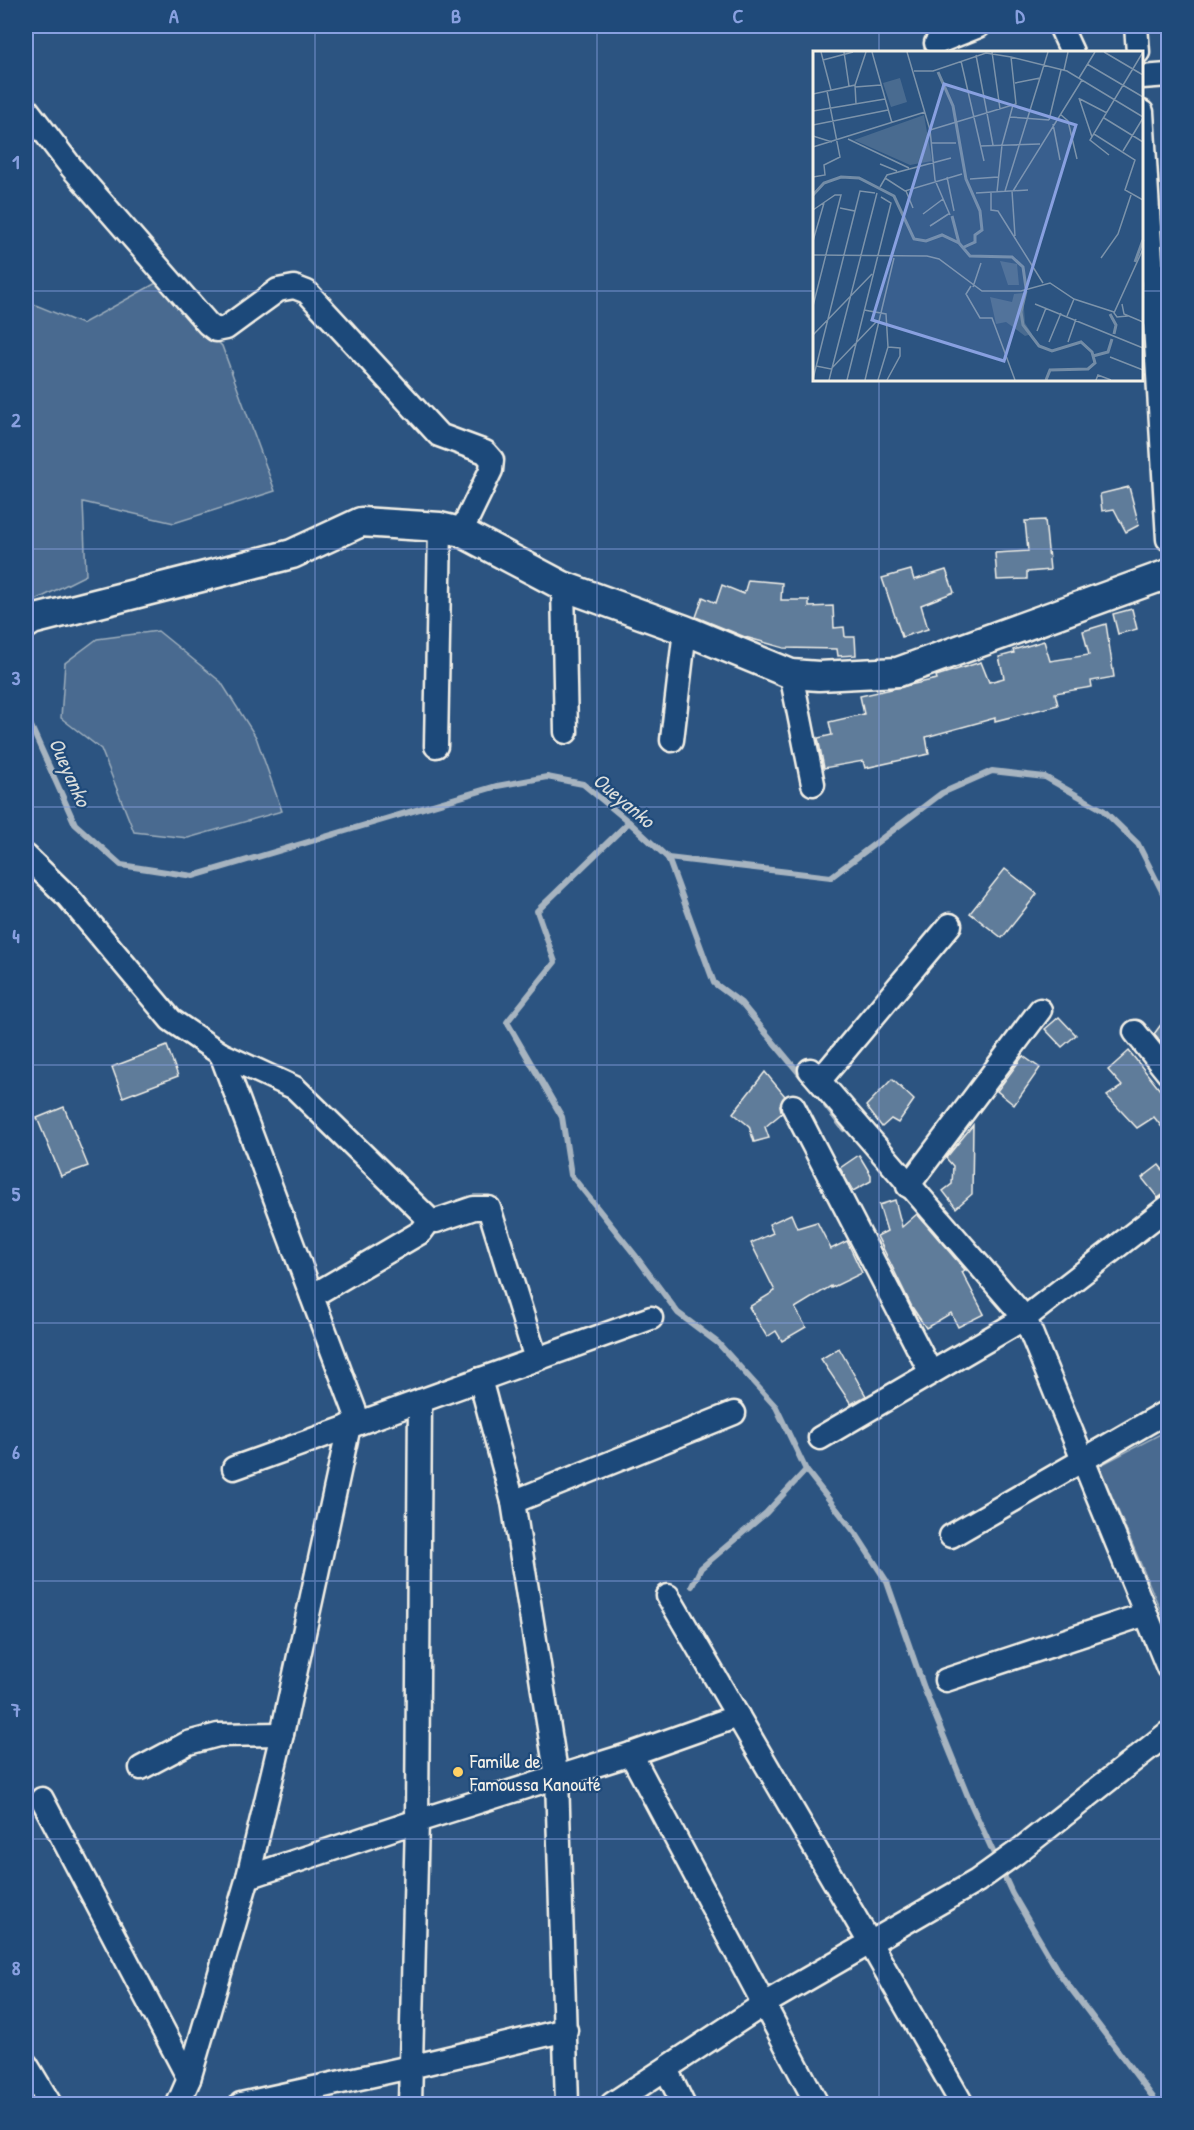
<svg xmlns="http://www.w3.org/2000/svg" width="1194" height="2130" viewBox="0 0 1194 2130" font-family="'Patrick Hand',sans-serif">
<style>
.green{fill:#496b90;stroke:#9eaebc;stroke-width:1.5}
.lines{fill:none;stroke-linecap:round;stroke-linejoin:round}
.stream{stroke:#a7b4c0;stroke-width:6}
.building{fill:#5e7b9a;stroke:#f4f1e8;stroke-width:1.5}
.minor-casing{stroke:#f4f1e8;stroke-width:27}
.tertiary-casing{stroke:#f4f1e8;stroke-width:33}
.minor{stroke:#1f4a7a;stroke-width:22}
.tertiary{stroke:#1f4a7a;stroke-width:28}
.grid{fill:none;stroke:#88a0e0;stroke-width:1.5;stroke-opacity:0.55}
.poi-dot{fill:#ffd166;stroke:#1f4a7a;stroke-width:2}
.labels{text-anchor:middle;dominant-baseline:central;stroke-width:4.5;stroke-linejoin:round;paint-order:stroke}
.poi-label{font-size:20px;fill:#f4f1e8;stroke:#1f4a7a;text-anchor:start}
.water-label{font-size:21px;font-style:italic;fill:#dadddb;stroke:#1f4a7a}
.inset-river{fill:none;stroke:#738ca6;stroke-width:3}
.inset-road{fill:none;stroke:#7c93aa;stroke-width:1.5}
.view{fill:#88a0e0;fill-opacity:0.15;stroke:#88a0e0;stroke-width:3}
.inset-edge{fill:none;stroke:#f4f1e8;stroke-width:3}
.neatline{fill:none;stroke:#88a0e0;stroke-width:2}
.grid-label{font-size:20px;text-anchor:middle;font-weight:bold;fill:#88a0e0}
</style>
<rect width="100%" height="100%" fill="#2c5481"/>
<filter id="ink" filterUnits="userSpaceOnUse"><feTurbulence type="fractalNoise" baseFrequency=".0167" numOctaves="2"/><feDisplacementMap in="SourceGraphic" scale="12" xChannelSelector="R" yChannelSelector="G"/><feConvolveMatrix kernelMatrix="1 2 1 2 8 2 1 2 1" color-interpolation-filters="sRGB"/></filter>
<g filter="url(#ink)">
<g class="green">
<path d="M158 282 222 346 275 491 174 523 83 502 86 575 26 605V301L82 324Z"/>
<path d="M158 631 221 682 256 737 282 811 188 838 134 832 101 749 61 718 65 663 97 639Z"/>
<path d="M1168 1430V1628L1099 1466Z"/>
</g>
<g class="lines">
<g class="stream">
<path d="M26 715 75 824 121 865 193 876 497 786 547 777 583 784 629 822 668 858 831 877 942 793 992 771 1045 777 1103 810 1138 844 1168 903"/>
<path d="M629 822 537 911 555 962 507 1022 562 1117 571 1175 635 1255 678 1313 718 1343 776 1407 806 1470 856 1534 887 1582 924 1688 972 1806 1012 1893 1059 1973 1158 2104"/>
<path d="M668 858 714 983 741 1003 804 1079"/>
<path d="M826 1106 844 1129"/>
<path d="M692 1586 701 1568 766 1513 806 1470"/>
</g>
</g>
<g class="building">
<path d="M1129 487 1139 525 1126 532 1114 509 1102 511 1100 494Z"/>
<path d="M1045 520 1050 570 1027 572V579L997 580 995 553 1028 551 1025 521Z"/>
<path d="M911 570 914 580 946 570 954 592 921 605 928 629 902 637 882 578Z"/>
<path d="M748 580 782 583 781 600H809V607L833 606 834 628 844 627 845 637H855L856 655 838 656 837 649 784 648 745 637 696 617 703 597 716 603 722 585 744 594Z"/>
<path d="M1132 609 1137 629 1118 634 1113 614Z"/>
<path d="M1106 624 1114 677 1091 681 1092 687 1055 693 1058 705 995 721V718L926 737 929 754 865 768 863 761 824 768 818 738 832 735 829 722 864 714 860 696 937 679 936 676 981 662 989 682 1004 678 999 657 1014 653 1013 650 1044 641 1050 661 1089 655 1083 631Z"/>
<path d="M1005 869 1037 894 1002 938 970 913Z"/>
<path d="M1168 1015V1052L1154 1034Z"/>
<path d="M1059 1017 1076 1035 1062 1047 1045 1029Z"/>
<path d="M167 1046 178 1076 123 1097 112 1067Z"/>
<path d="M1129 1051 1168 1100V1135L1154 1117 1137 1128 1107 1096 1122 1086 1108 1070Z"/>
<path d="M1023 1056 1040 1068 1014 1105 997 1091Z"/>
<path d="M765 1072 785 1096 780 1105 782 1113 765 1127 769 1138 754 1142 749 1126 733 1113Z"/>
<path d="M892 1079 914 1100 898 1123 891 1119 882 1127 866 1106Z"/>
<path d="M64 1107 88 1166 61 1176 37 1118Z"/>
<path d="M973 1125 972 1194 956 1208 943 1191 952 1184 953 1166 946 1158Z"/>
<path d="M859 1155 871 1175V1181L853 1191 840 1168Z"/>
<path d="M1159 1165 1168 1176V1191L1158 1198 1142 1178Z"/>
<path d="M895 1200 902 1227 917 1214 965 1270 962 1272 984 1314 958 1327 951 1313 926 1328 912 1307 877 1236 887 1231 879 1205Z"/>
<path d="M791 1214 797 1228 817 1222 831 1249 847 1241 862 1273 831 1288V1286L795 1308 806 1327 782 1341 776 1331 767 1337 749 1307 775 1291 751 1243 773 1233 769 1224Z"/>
<path d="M839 1348 866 1396 851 1404 821 1359Z"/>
</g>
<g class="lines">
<defs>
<g id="minor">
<path d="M1060 26 1072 52"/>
<path d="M1136 26 1138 52"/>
<path d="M936 43 979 26"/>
<path d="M1142 77 1168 75"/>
<path d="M26 108 72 168 208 324 216 330 226 328 278 290 294 287 307 292 439 435 485 452 492 460 491 470 461 532"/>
<path d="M1142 112 1168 539"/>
<path d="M563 586 566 732"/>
<path d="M791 674 813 784"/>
<path d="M672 740 685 630"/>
<path d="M436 746 440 527"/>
<path d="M26 856 68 897 171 1020 221 1054 295 1088 430 1220 436 1221 474 1208H489L536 1359"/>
<path d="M1135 1032 1168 1073"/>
<path d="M221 1054 359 1422"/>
<path d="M810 1070 1025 1318 1168 1668"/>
<path d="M820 1080 950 925"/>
<path d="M793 1106 931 1373"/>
<path d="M908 1186 1040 1010"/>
<path d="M312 1296 421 1232 430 1220"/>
<path d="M480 1379 513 1502 557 1778 567 2104"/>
<path d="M820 1438 1025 1318 1168 1207"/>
<path d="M234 1468 651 1318"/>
<path d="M513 1502 734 1413"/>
<path d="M951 1536 1168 1411"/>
<path d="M668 1596 870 1943 962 2104"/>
<path d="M946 1680 1146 1614"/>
<path d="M631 1754 817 2104"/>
<path d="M141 1768 188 1743 218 1735 282 1734"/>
<path d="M42 1799 189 2079"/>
<path d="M248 1877 417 1821 631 1754 738 1716"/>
<path d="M26 2064 50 2104"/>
<path d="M666 2069 683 2104"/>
<path d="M178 2104 189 2079 248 1877 282 1734 349 1426"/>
<path d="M241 2104 410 2067 566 2030"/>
<path d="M410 2104 417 1821 420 1401"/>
<path d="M612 2104 764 2004 977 1881 1016 1853 1168 1733"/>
</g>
<path id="tertiary" d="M26 624 32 620 292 554 361 522 440 527 461 532 563 586 685 630 791 674 819 676 898 672 1168 574"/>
</defs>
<use href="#minor" class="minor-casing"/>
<use href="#tertiary" class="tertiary-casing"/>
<use href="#minor" class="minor"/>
<use href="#tertiary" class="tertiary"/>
</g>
</g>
<path class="grid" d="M315 26V2104M597 26V2104M879 26V52M26 291H814M1142 291H1168M879 380V2104M26 549H1168M26 807H1168M26 1065H1168M26 1323H1168M26 1581H1168M26 1839H1168"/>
<circle class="poi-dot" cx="458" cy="1772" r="6"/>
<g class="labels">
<g class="poi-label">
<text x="470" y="1760">Famille de<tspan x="470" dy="23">Famoussa Kanouté</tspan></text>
</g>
<g class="water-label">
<text transform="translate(70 772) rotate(66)">Oueyanko</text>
<text transform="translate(624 800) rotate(40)">Oueyanko</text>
</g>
</g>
<g transform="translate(813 51)">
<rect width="330" height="330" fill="#2c5481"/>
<path d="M87 27 94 51 78 56 70 32ZM111 64 119 110 97 114 41 89ZM187 210 204 213 206 234H195ZM210 242 212 272 219 283 212 285 193 271 183 273 177 246 199 251 201 243Z" fill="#496b90"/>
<path class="inset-river" d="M125 21 140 55 153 128 167 160 169 179 162 184V191L149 197M0 144 11 132 28 126 46 127 81 145 101 188 113 190 129 184 146 192 157 205 199 206 210 216 213 237M139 165 146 192M322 211 330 189M213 240 208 261 210 274 226 295 239 300 268 291 279 301 282 312 275 318 237 319 233 329M297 263 303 274 301 283M280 305 295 301 299 288"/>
<path class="inset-road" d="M8 1 18 39M31 1 36 35M59 1 79 72M94 1 117 79 122 129 137 164M179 1 187 58M291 1 330 24M163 4 180 94M10 9 40 1M148 10 171 110M274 13 330 46M251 19 255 1M101 20H120L173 2 198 6 254 20 330 66M266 27 282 1M202 32 227 27M42 34 43 53M42 36 68 34M0 43 42 34 53 1M266 47 279 86M267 48 294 62M0 60 72 48M247 63 255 70 264 108M197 66 236 69M291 67 330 91M236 69 248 19M240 73 247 109M0 74 75 59M117 79 203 53 198 6M281 83 322 109 312 139 330 149M0 85 19 91M35 88 96 117M119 92H143M167 95 227 93M0 96 112 61M310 100 330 67M296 104 277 89 330 1M67 113 84 120M0 126 12 124 11 114 27 106 14 40M134 126 141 160M72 127 92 140 149 123M157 128 185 126M67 136 74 124 138 107M93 140 100 157M192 140 235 1M199 140 202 185M200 140 269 29M178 141V159L185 160 230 232M184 141 189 94 200 54M163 142 215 139M27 157 42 160 47 140 62 142M0 159 22 144H28L0 255M110 163 130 148M117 175 137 162M0 190 11 152M0 204 114 205 126 208 169 240H208L237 232 261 248 301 261M288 207 305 183 318 144M158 235 153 243 167 267H179L202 329M160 236 168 212M222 253 330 297M309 253 311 263 330 271M51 259 73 263 75 296 65 329M254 265 261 248M315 265 304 266 301 262 330 198M224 280 233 257M0 284 59 223M236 291 248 262M255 291 263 268M297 306 330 319M3 315 18 318 64 270M0 328 42 160M16 329 64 142M34 329 78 152 68 146M52 329 81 207M74 329 87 305V297L75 296M283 329 285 324 298 329"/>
<path class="view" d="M131 33 263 74 191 310 59 269Z"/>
<rect width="330" height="330" class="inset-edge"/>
</g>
<rect width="1194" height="2130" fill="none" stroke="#1f4a7a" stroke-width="66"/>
<rect x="33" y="33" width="1128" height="2064" class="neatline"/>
<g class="grid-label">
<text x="174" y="23">A</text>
<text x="456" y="23">B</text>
<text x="738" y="23">C</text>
<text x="1020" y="23">D</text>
<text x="16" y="169">1</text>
<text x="16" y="427">2</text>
<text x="16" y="685">3</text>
<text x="16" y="943">4</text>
<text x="16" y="1201">5</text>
<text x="16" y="1459">6</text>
<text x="16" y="1717">7</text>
<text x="16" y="1975">8</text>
</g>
</svg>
